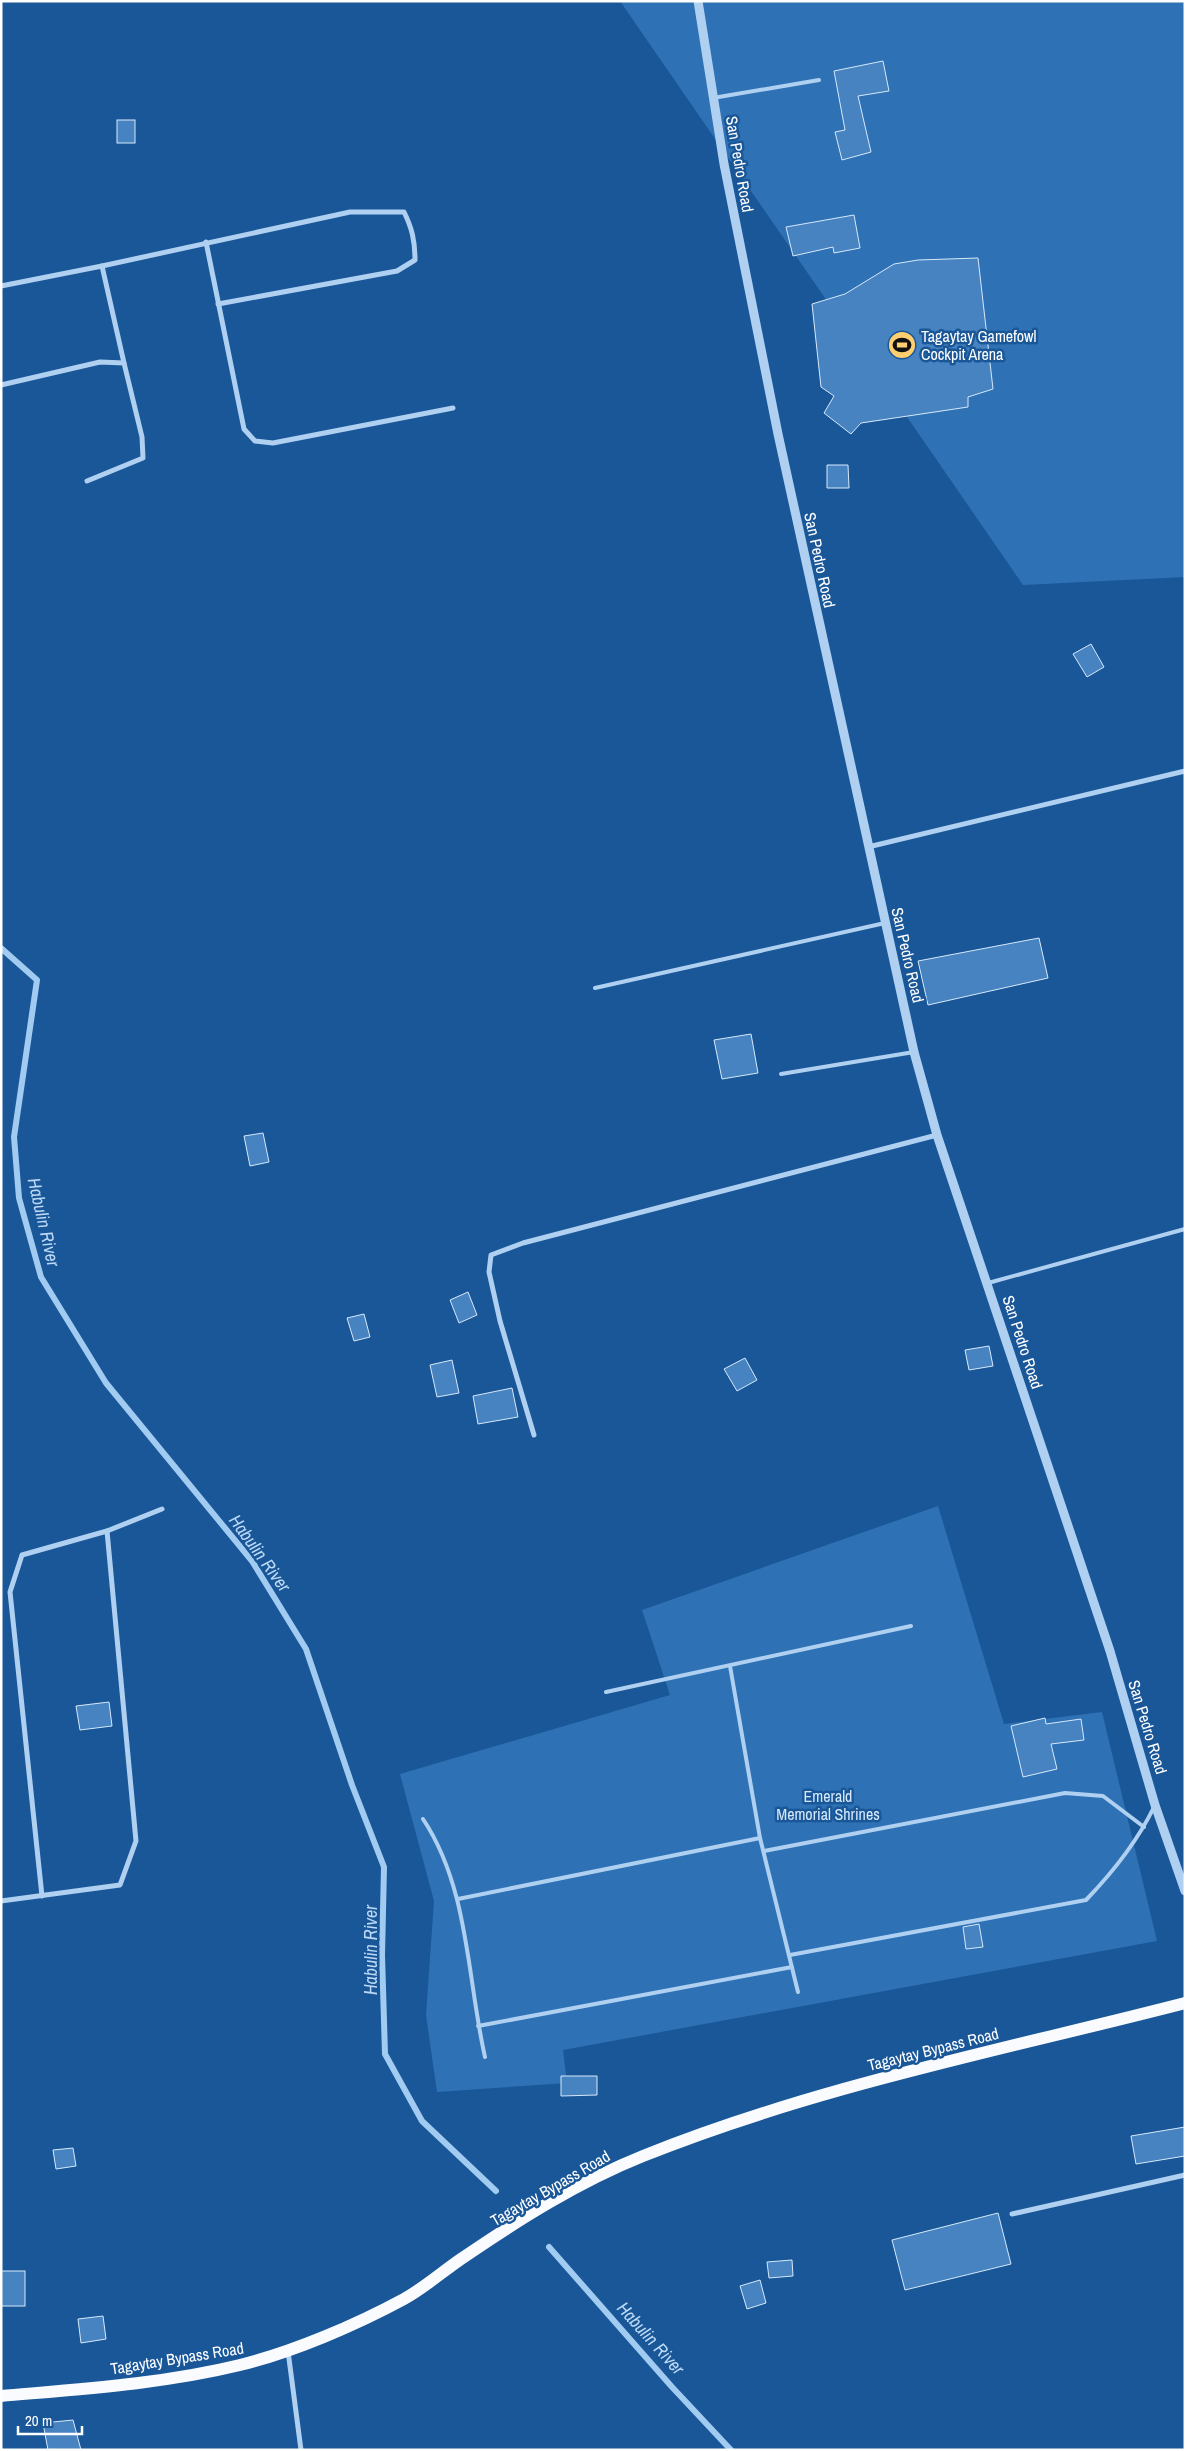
<svg xmlns="http://www.w3.org/2000/svg" width="1186" height="2451" viewBox="0 0 1186 2451" font-family="'Archivo Narrow',sans-serif">
<style>
.green{fill:#2e72b5}
.lines{fill:none;stroke-linecap:round;stroke-linejoin:round}
.stream{stroke:#a2cbf2;stroke-width:6}
.building{fill:#4783c0;stroke:#d6e9fb}
.service{stroke:#afd0f1;stroke-width:4}
.minor{stroke:#afd0f1;stroke-width:5}
.tertiary{stroke:#afd0f1;stroke-width:9}
.primary{stroke:#f9fbff;stroke-width:12}
.labels{text-anchor:middle;dominant-baseline:central;stroke-width:5;stroke-linejoin:round;paint-order:stroke}
.street-label{font-size:16px;fill:#fff;stroke:#1a5798}
.poi-label{font-size:16px;fill:#fff;stroke:#1a5798;text-anchor:start}
.park-label{font-size:16px;fill:#d6e9fb;stroke:#1a5798}
.water-label{font-size:18px;font-style:italic;fill:#bcdaf7;stroke:#1a5798}
</style>
<rect width="100%" height="100%" fill="#1a5798"/>
<g class="green">
<path d="M620 1H1185V577L1023 585Z"/>
<path d="M938 1506 1004 1724 1102 1712 1157 1941 563 2050 567 2083 437 2092 426 2015 434 1901 400 1774 670 1695 642 1610Z"/>
</g>
<g class="lines">
<g class="stream">
<path d="M1 948 37 980 14 1137 19 1198 41 1277 106 1383 252 1561 306 1649 352 1785 384 1867 382 1955 385 2054 422 2121 496 2191"/>
<path d="M549 2247 672 2387 731 2450"/>
</g>
</g>
<g class="building">
<path d="M883 61 889 91 858 96 871 152 842 160 835 132 845 130 834 71Z"/>
<rect x="117" y="120" width="18" height="23"/>
<path d="M854 215 860 248 834 253 833 247 793 256 786 227Z"/>
<path d="M978 258 993 389 968 397V407L861 423 851 434 824 413 834 396 821 387 812 304 845 294 894 264 918 260Z"/>
<path d="M827 465H848L849 488H827Z"/>
<path d="M1091 644 1104 667 1087 677 1073 654Z"/>
<path d="M1039 938 1048 978 928 1005 918 961Z"/>
<path d="M751 1034 758 1073 722 1079 714 1040Z"/>
<path d="M263 1133 269 1162 250 1166 244 1136Z"/>
<path d="M468 1292 477 1315 459 1323 450 1300Z"/>
<path d="M364 1314 370 1337 354 1341 347 1318Z"/>
<path d="M989 1346 993 1366 969 1370 965 1350Z"/>
<path d="M745 1358 757 1380 737 1391 724 1369Z"/>
<path d="M452 1360 459 1393 437 1397 430 1365Z"/>
<path d="M512 1388 518 1417 478 1424 473 1396Z"/>
<path d="M109 1702 112 1726 80 1730 76 1706Z"/>
<path d="M1045 1718 1046 1724 1081 1719 1084 1740 1051 1744 1057 1769 1023 1777 1011 1726Z"/>
<path d="M979 1924 983 1947 966 1949 963 1927Z"/>
<path d="M561 2076H597V2095L561 2096Z"/>
<path d="M1185 2127V2156L1136 2164 1131 2136Z"/>
<path d="M73 2148 76 2166 56 2169 53 2150Z"/>
<path d="M998 2213 1011 2264 905 2290 892 2240Z"/>
<path d="M792 2260 793 2276 769 2278 767 2262Z"/>
<rect x="1" y="2271" width="24" height="35"/>
<path d="M760 2280 766 2303 747 2309 740 2286Z"/>
<path d="M103 2316 106 2339 81 2343 78 2319Z"/>
<path d="M73 2420 81 2450H48L43 2423Z"/>
</g>
<g class="lines">
<g class="service">
<path d="M713 98 819 80"/>
<path d="M595 988 885 923"/>
<path d="M781 1074 914 1052"/>
<path d="M988 1283 1185 1229"/>
<path d="M730 1666 760 1838 798 1992"/>
<path d="M606 1692 911 1626"/>
<path d="M423 1819C469 1888 467 1978 485 2057"/>
<path d="M764 1851 1065 1793 1103 1796 1144 1827"/>
<path d="M458 1899 760 1838"/>
<path d="M790 1955 1086 1900C1113 1872 1137 1842 1154 1807"/>
<path d="M478 2026 792 1967"/>
</g>
<g class="minor">
<path d="M206 242 244 429 255 441 273 443 453 408"/>
<path d="M102 266 124 363"/>
<path d="M1 286 102 266 350 212H404C412 228 415 241 415 260L397 271 218 304"/>
<path d="M1 385 100 362 124 363 142 437 143 458 87 481"/>
<path d="M868 847 1185 771"/>
<path d="M534 1435 500 1321 489 1272 491 1255 523 1243 937 1135"/>
<path d="M42 1896 10 1592 22 1555 107 1531 162 1509"/>
<path d="M1 1901 120 1885 136 1841 107 1531"/>
<path d="M1012 2214 1185 2175"/>
<path d="M288 2351 301 2450"/>
</g>
<path class="tertiary" d="M698 1 724 164 778 434 914 1052 937 1135 1110 1651 1155 1805 1185 1891"/>
<path class="primary" d="M1 2396C81 2389 162 2384 240 2365 293 2352 356 2325 404 2299 424 2288 442 2272 461 2259 518 2220 578 2182 643 2156 817 2086 1003 2050 1185 2003"/>
</g>
<defs>
<symbol id="stadium-disc" viewBox="-11 -11 22 22"><circle r="9.5" fill="#ffce6f" stroke="#1a5798"/><path d="M0-5a6.5 5 0 1 0 0 10a6.5 5 0 1 0 0-10ZM-3.5-1.8h7v3.6h-7Z" fill="#111"/></symbol>
</defs>
<g fill-rule="evenodd">
<use href="#stadium-disc" x="886" y="329" width="32" height="32"/>
</g>
<g class="labels">
<g class="street-label">
<text transform="translate(740 164) rotate(80)">San Pedro Road</text>
<text transform="translate(820 560) rotate(78)">San Pedro Road</text>
<text transform="translate(908 955) rotate(77)">San Pedro Road</text>
<text transform="translate(1023 1342) rotate(72)">San Pedro Road</text>
<text transform="translate(1148 1727) rotate(73)">San Pedro Road</text>
<text transform="translate(933 2049) rotate(-14)">Tagaytay Bypass Road</text>
<text transform="translate(550 2188) rotate(-30)">Tagaytay Bypass Road</text>
<text transform="translate(177 2358) rotate(-9)">Tagaytay Bypass Road</text>
</g>
<g class="poi-label">
<text x="921" y="336">Tagaytay Gamefowl<tspan x="921" dy="18">Cockpit Arena</tspan></text>
</g>
<g class="park-label">
<text x="828" y="1796">Emerald<tspan x="828" dy="18">Memorial Shrines</tspan></text>
</g>
<g class="water-label">
<text transform="translate(44 1222) rotate(77)">Habulin River</text>
<text transform="translate(260 1553) rotate(54)">Habulin River</text>
<text transform="translate(370 1950) rotate(-90)">Habulin River</text>
<text transform="translate(651 2338) rotate(48)">Habulin River</text>
</g>
</g>
<rect width="1186" height="2451" fill="none" stroke="#ffffff" stroke-width="5"/>
<path d="M18 2426v8h64v-8" fill="none" stroke="#ffffff" stroke-width="2.5"/>
<text x="25" y="2426" font-size="15" fill="#ffffff" stroke="#1a5798" stroke-width="4" paint-order="stroke">20 m</text>
</svg>
